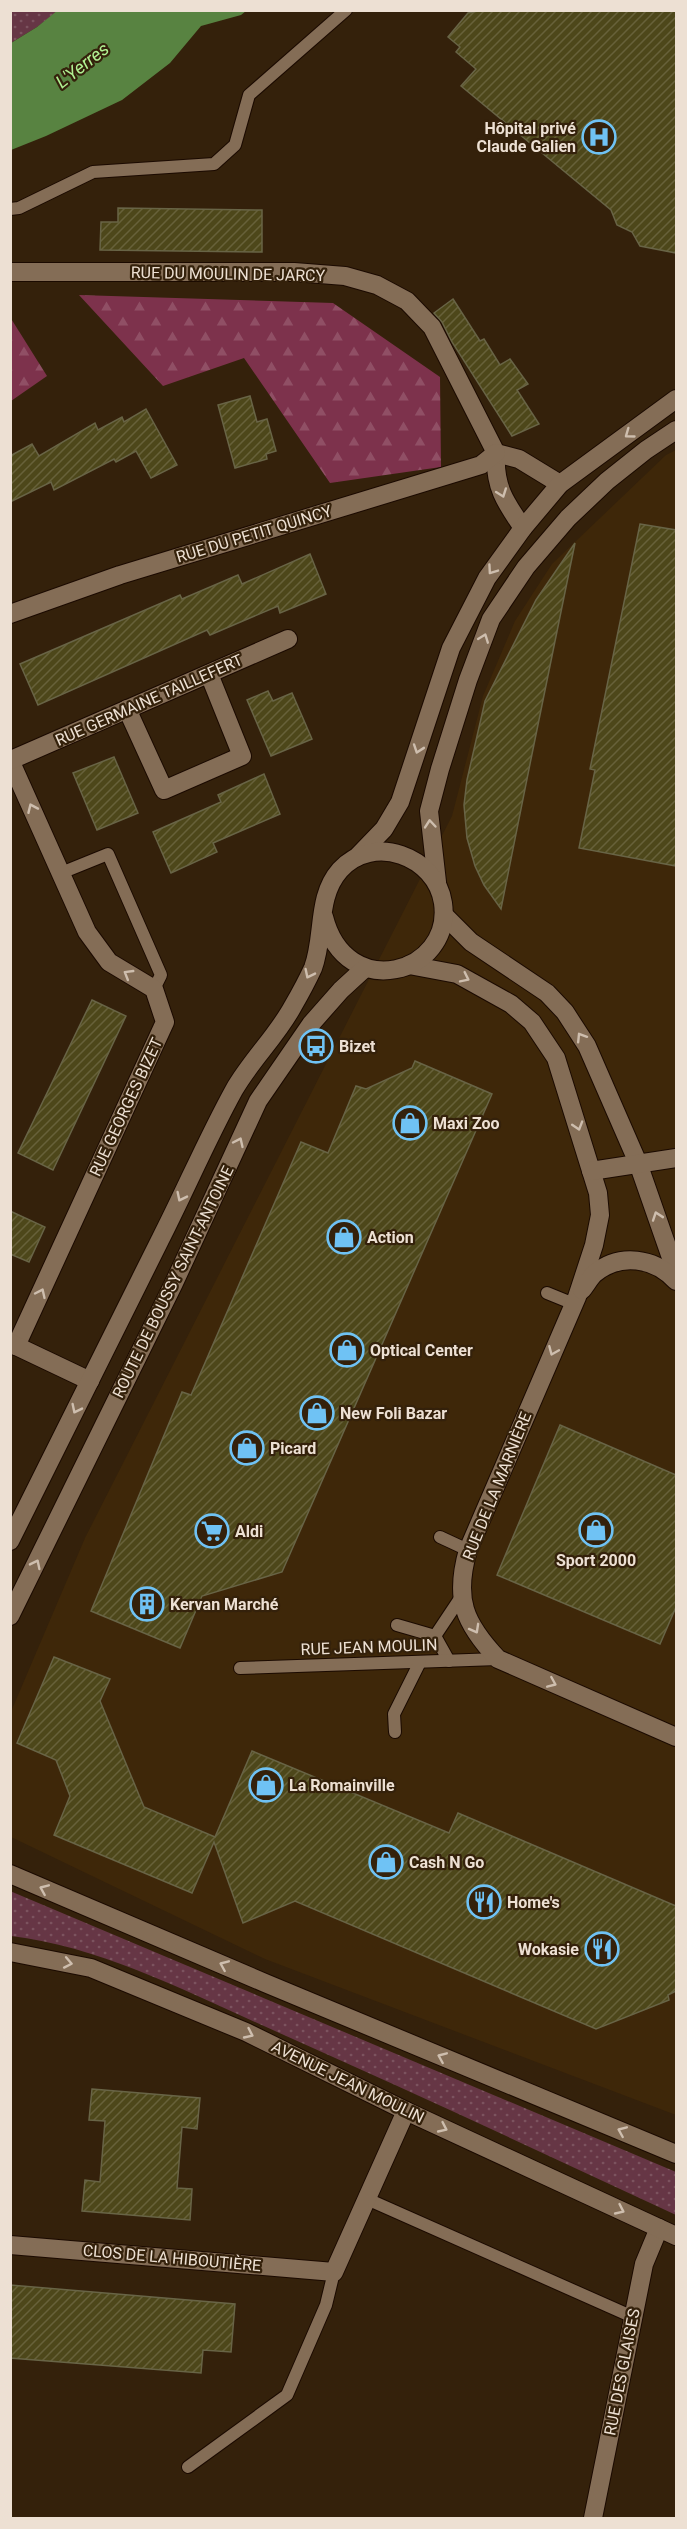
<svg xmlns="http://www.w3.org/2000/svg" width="687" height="2529" viewBox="0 0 687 2529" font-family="Roboto,sans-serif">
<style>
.built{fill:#3e2709}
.grass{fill:url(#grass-dots)}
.forest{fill:url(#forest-firs)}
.water{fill:#588341}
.building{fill:url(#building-hatch);stroke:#686446;stroke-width:1.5}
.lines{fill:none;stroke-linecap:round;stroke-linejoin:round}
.lane-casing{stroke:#1b0a00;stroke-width:14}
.street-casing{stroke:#1b0a00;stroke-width:20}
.secondary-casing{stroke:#1b0a00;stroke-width:20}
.lane{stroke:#846d56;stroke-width:12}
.street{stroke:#846d56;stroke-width:18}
.secondary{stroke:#846d56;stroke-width:18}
.oneway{stroke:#cebeae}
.labels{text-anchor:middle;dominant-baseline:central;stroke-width:4.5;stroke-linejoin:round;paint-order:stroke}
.poi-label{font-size:16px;font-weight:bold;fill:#ede0d3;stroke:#34210b;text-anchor:start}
.street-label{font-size:16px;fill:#ede0d3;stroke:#34210b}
.water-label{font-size:18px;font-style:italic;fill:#b1f092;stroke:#34210b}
</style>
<defs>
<pattern id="grass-dots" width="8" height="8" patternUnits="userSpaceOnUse" patternTransform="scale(1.5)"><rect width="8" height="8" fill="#663645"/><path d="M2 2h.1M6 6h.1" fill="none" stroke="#7c535f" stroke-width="1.8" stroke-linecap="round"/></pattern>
<pattern id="forest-firs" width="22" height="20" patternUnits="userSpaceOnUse" patternTransform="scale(1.5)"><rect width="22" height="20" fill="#7d324c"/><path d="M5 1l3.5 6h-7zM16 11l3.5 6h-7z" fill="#904f65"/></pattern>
<pattern id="building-hatch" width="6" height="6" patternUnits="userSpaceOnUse" patternTransform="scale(1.5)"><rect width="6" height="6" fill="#4d471a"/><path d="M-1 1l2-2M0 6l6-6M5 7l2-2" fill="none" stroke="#67613a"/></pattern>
</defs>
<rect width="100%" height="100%" fill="#34210b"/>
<path class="built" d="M676 450V2115L265 1959 11 1837 10 1714 85 1538 452 816 483 696 515 621 552 564 666 455Z"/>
<g class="grass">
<path d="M10 11H58L37 27 11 43Z"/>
<path d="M10 1891 676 2172V2215C543 2153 410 2091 275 2031 191 1994 103 1947 11 1936Z"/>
</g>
<g class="forest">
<path d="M79 295 333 303 440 377 441 467 330 483 244 358 163 386Z"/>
<path d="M10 317 47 376 11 401H10Z"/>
</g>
<path class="water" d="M58 10H246V11L241 15 201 26 170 63 122 100 46 136 11 150V43L37 27Z"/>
<g class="building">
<path d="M483 10H676V253L640 246 632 232 617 225 611 210 461 86 476 69 456 52 460 47 448 37 468 13Z"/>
<path d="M118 208 262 210V252L100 250 101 222H118Z"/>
<path d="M453 299 480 341 484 339 500 365 510 359 528 384 517 390 539 424 512 436 452 342 442 322 434 313Z"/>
<path d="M250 396 257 422 267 419 276 451 266 454 267 459 235 468 218 405Z"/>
<path d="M146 409 177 465 151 478 136 451 116 462 114 459 54 490 51 482 10 502V456L32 444 39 456 95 423 98 430 122 417 124 422Z"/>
<path d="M640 524 676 530V866L579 848 595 770 590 769Z"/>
<path d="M575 543 531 759 501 909 484 885 475 866 467 838 464 805 467 780 485 701 536 600Z"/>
<path d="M310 554 326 594 280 613 278 606 210 635 207 630 38 705 20 664 180 595 182 599 238 575 242 584Z"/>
<path d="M268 691 273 701 292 693 312 739 271 756 247 700Z"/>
<path d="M114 757 138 813 97 830 73 773Z"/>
<path d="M264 774 280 814 213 843 217 852 171 873 153 832 221 802 218 795Z"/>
<path d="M92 1000 126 1016 53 1170 18 1153Z"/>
<path d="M415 1061 492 1094 282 1572 202 1596 180 1648 91 1611 182 1392 191 1395 301 1142 328 1153 356 1086 366 1089 412 1068Z"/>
<path d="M10 1211 45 1227 29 1262 10 1254Z"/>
<path d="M560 1425 676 1475V1607L660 1644 497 1575Z"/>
<path d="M54 1657 110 1679 100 1701 144 1807 215 1837 252 1751 449 1833 458 1813 676 1906V1991L668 1995 669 2000 596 2029 295 1901 243 1923 214 1842 192 1893 54 1835 70 1796 56 1760 17 1743Z"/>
<path d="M92 2089 200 2098 197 2129 182 2127 177 2188 192 2189 190 2220 82 2211 85 2180 100 2182 105 2121 89 2120Z"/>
<path d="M10 2285 235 2304 231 2352 203 2350 201 2373 10 2358Z"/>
</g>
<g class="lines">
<defs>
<g id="lane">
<path d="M10 209 19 208 93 172 214 164 235 145 249 95 346 10"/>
<path d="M61 873 108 854 161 975 154 989"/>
<path d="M547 1293 574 1304"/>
<path d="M440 1537 468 1550"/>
<path d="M397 1625 435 1636 449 1661"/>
<path d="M435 1636 461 1597"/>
<path d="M240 1668 498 1659"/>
<path d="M395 1732 394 1714 420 1662"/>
<path d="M367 2199 633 2317"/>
<path d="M188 2467 287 2395 326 2305 334 2272"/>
</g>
<g id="street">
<path d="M10 272H294L345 276 377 285 407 301 432 327 496 453"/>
<path d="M496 453C494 486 505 502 523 528"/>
<path d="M496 453 519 459 560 484"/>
<path d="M10 614 120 575 481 465 496 453"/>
<path d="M127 709 164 790 242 756 209 674"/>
<path d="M10 760 87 932 109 962 154 989 165 1022 16 1346"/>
<path d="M11 760 288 639"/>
<path d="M444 915 471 942 547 993 565 1012 587 1046 638 1163 676 1272"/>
<path d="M409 965 457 974 511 1004 532 1022 556 1058 598 1193 600 1215 594 1245 577 1297 468 1550C454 1599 464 1623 498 1659L676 1737"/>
<path d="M591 1171 676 1158"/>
<path d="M582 1290C586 1285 590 1278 594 1274 620 1252 655 1258 676 1281"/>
<path d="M10 1343 90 1381"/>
<path d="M10 2245 334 2272 406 2111"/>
<path d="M593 2518 644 2264 659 2228"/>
</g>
<g id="secondary">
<path d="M357 857 384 829 400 802 451 648 487 578 523 528 560 484 676 399"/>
<path d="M437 882 429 811 440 769 468 680 491 619 526 567 568 518 607 481 646 450 676 430"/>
<path d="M10 1541C60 1440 110 1340 160 1240 185 1191 207 1139 234 1090 251 1060 277 1036 293 1006 300 994 307 981 313 968 325 936 316 897 340 870 373 833 436 856 443 903 453 974 346 1004 324 917"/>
<path d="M10 1616 174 1283 258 1101 311 1024 341 990 365 968"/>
<path d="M10 1874 265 1983 676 2154"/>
<path d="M10 1952 91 1968 246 2032 406 2111 676 2236"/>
</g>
</defs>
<use href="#lane" class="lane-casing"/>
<use href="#street" class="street-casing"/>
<use href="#secondary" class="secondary-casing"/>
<use href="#lane" class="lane"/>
<use href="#street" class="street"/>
<use href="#secondary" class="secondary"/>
</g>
<defs><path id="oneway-chevron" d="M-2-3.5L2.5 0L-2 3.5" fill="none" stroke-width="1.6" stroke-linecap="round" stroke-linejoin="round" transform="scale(1.5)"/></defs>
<g class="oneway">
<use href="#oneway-chevron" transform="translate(629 434) rotate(144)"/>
<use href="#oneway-chevron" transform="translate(502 493) rotate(70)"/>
<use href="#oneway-chevron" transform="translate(492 570) rotate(125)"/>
<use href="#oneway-chevron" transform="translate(484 638) rotate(-69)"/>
<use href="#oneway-chevron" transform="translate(418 749) rotate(109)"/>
<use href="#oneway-chevron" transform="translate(32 808) rotate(-114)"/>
<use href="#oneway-chevron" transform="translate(430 824) rotate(-95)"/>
<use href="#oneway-chevron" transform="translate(128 974) rotate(-149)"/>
<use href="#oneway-chevron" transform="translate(309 974) rotate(116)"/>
<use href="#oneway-chevron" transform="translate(465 978) rotate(26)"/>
<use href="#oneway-chevron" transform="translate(581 1037) rotate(-122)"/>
<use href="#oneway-chevron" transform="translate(578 1126) rotate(73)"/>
<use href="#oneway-chevron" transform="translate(239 1142) rotate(-65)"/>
<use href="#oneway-chevron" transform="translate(181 1197) rotate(116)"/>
<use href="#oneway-chevron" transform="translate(657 1216) rotate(-109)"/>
<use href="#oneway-chevron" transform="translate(41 1293) rotate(-65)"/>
<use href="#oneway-chevron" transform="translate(553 1351) rotate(113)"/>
<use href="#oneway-chevron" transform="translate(76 1409) rotate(116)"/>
<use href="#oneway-chevron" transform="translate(36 1564) rotate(-64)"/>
<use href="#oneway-chevron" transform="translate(475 1629) rotate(61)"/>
<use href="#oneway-chevron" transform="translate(552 1683) rotate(23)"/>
<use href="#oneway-chevron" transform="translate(44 1889) rotate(-157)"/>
<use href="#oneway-chevron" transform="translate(68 1963) rotate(11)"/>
<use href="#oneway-chevron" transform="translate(224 1965) rotate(-157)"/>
<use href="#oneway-chevron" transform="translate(249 2034) rotate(25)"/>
<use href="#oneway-chevron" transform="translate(442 2057) rotate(-157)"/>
<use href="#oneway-chevron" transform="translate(443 2128) rotate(25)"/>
<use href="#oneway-chevron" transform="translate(622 2131) rotate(-157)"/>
<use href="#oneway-chevron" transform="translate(620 2210) rotate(25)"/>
</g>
<defs>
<symbol id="hospital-ring" viewBox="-11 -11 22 22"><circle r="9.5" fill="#34210b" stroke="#6fc2f4" stroke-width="1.5"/><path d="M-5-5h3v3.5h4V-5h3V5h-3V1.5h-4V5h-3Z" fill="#6fc2f4"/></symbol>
<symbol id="bus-ring" viewBox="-11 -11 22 22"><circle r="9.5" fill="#34210b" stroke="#6fc2f4" stroke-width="1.5"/><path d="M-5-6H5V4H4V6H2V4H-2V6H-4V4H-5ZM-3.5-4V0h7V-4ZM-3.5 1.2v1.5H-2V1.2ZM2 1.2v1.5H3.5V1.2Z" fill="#6fc2f4"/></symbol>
<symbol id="shop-ring" viewBox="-11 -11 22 22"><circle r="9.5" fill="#34210b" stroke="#6fc2f4" stroke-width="1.5"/><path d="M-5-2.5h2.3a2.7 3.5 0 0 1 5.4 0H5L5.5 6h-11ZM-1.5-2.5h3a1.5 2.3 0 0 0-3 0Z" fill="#6fc2f4"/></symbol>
<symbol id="supermarket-ring" viewBox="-11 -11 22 22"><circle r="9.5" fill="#34210b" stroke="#6fc2f4" stroke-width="1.5"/><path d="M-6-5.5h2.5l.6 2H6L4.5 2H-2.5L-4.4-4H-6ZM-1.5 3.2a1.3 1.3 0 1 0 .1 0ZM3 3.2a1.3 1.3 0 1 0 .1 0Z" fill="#6fc2f4"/></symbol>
<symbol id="building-ring" viewBox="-11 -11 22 22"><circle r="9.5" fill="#34210b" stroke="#6fc2f4" stroke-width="1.5"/><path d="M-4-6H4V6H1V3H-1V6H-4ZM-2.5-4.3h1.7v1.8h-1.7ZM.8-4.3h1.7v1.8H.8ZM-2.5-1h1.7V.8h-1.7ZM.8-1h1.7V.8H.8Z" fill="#6fc2f4"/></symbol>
<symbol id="restaurant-ring" viewBox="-11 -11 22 22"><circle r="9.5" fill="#34210b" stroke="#6fc2f4" stroke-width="1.5"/><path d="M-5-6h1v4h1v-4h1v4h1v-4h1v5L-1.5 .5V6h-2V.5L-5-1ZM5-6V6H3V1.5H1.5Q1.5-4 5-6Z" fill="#6fc2f4"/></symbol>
</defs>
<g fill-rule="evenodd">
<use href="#hospital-ring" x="580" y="118" width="38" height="38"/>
<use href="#bus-ring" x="297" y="1027" width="38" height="38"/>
<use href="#shop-ring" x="391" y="1104" width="38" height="38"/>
<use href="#shop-ring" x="325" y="1218" width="38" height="38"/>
<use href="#shop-ring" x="328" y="1331" width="38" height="38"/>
<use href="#shop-ring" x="298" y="1394" width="38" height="38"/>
<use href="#shop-ring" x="228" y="1429" width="38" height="38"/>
<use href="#shop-ring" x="577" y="1511" width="38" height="38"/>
<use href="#supermarket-ring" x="193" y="1512" width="38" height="38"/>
<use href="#building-ring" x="128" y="1585" width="38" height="38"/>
<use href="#shop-ring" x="247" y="1766" width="38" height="38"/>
<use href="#shop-ring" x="367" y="1843" width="38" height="38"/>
<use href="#restaurant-ring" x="465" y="1883" width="38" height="38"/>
<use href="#restaurant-ring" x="583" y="1930" width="38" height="38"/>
</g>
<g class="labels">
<g class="poi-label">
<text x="576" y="128" text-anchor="end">Hôpital privé<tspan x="576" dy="18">Claude Galien</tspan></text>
<text x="339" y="1046">Bizet</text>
<text x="433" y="1123">Maxi Zoo</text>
<text x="367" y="1237">Action</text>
<text x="370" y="1350">Optical Center</text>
<text x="340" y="1413">New Foli Bazar</text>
<text x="270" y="1448">Picard</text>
<text x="235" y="1531">Aldi</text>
<text x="596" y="1560" text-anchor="middle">Sport 2000</text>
<text x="170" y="1604">Kervan Marché</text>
<text x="289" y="1785">La Romainville</text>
<text x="409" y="1862">Cash N Go</text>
<text x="507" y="1902">Home's</text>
<text x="579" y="1949" text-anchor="end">Wokasie</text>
</g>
<g class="street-label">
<text transform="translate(228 274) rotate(1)">RUE DU MOULIN DE JARCY</text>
<text transform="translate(254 534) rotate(-17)">RUE DU PETIT QUINCY</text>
<text transform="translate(149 700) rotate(-24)">RUE GERMAINE TAILLEFERT</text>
<text transform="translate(126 1107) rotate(-65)">RUE GEORGES BIZET</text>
<text transform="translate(173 1282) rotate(-64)">ROUTE DE BOUSSY SAINT-ANTOINE</text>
<text transform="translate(497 1486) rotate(-68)">RUE DE LA MARNIÈRE</text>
<text transform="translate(369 1647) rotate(-2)">RUE JEAN MOULIN</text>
<text transform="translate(348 2082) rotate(26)">AVENUE JEAN MOULIN</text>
<text transform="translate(172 2258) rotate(5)">CLOS DE LA HIBOUTIÈRE</text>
<text transform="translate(622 2372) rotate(-79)">RUE DES GLAISES</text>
</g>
<g class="water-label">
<text transform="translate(82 65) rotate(-38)">L'Yerres</text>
</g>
</g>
<rect width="687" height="2529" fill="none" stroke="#ede0d3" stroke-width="24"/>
</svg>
